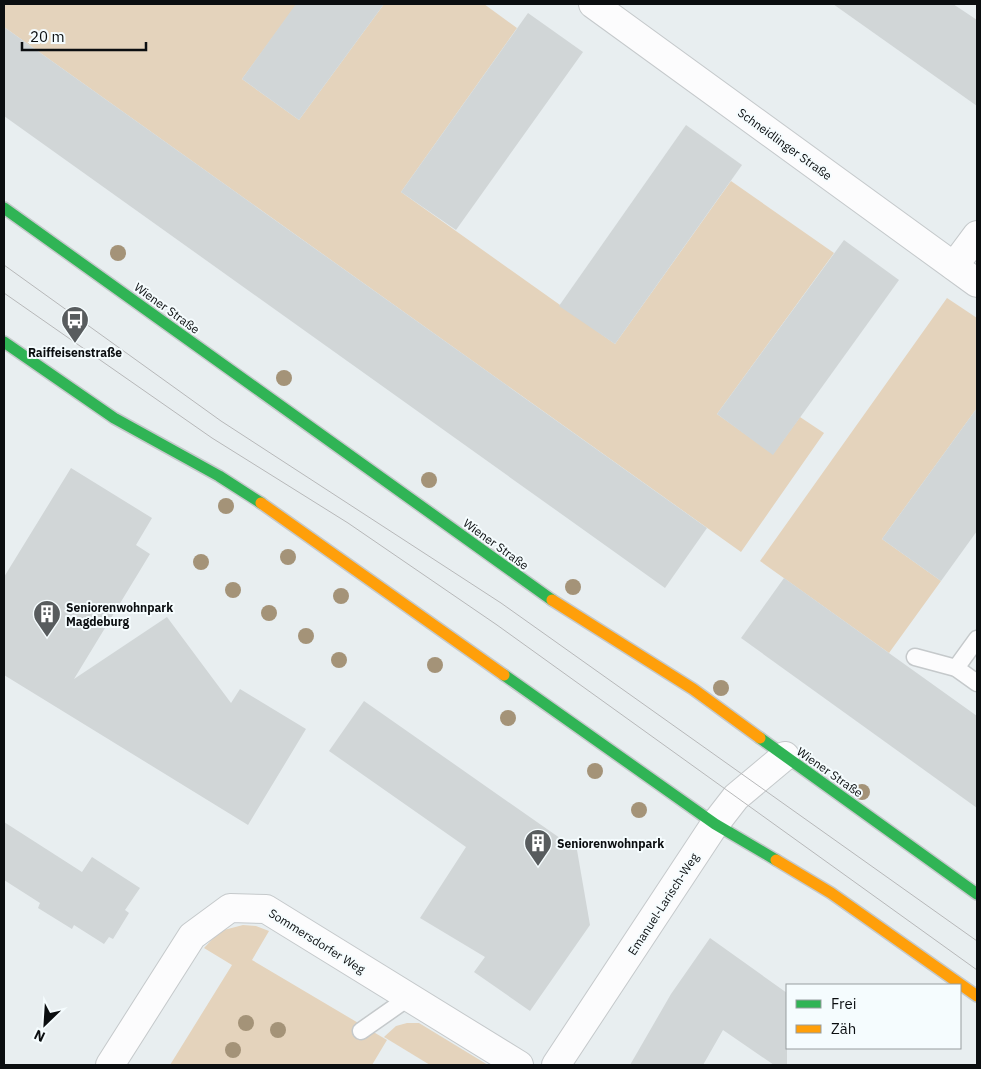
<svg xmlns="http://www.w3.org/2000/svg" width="981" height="1069" viewBox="0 0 981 1069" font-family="'IBM Plex Sans',sans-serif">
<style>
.green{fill:#e4d3bc}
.building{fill:#d1d6d7}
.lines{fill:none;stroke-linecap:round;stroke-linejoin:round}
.lane-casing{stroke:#c5c9cb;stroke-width:19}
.street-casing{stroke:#c5c9cb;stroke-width:30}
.fast-casing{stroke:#c5c9cb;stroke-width:14}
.slow-casing{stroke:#c5c9cb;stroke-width:14}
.lane{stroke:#fcfcfd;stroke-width:16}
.street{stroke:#fcfcfd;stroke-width:28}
.fast{stroke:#30b455;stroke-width:11}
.slow{stroke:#ff9f0a;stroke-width:11}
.tram{stroke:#b7b8b9;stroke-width:1}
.tree{fill:#a49378}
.labels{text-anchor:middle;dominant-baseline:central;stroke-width:4;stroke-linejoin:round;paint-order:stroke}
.street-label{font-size:12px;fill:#0b0e10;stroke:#f5fcfe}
.poi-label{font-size:12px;font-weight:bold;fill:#0b0e10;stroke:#f5fcfe;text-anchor:start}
</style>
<rect width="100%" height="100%" fill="#e8eef0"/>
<g class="green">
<path d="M4 4H297L242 79 299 120 384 4H484L517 28 401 192 615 344 731 181 834 253 717 414 773 454 800 417 824 433 741 552 4 27Z"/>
<path d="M947 298 977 318V408L882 539 941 581 889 653 760 561Z"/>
<path d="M243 925 256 926 269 931 252 960 387 1040 372 1065H170L232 965 204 948 220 931Z"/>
<path d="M407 1023H419L488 1065H430L384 1037 396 1026Z"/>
</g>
<g class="building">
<path d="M296 4H384L299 120 242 79Z"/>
<path d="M833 4H953L977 20V106Z"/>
<path d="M528 13 583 52 456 230 401 192Z"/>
<path d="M4 27 707 528 665 588 4 116Z"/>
<path d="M686 125 742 165 615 344 559 306Z"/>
<path d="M844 240 899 280 773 455 717 414Z"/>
<path d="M977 408V531L941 581 882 539Z"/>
<path d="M71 468 152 518 136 545 150 554 74 679 167 617 231 703 240 689 306 729 248 825 4 675V577Z"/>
<path d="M784 578 977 716V808L741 638Z"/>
<path d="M364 701 577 850 590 925 530 1011 474 972 485 957 420 918 466 847 329 751Z"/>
<path d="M4 822 82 872 92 857 140 888 125 910 129 913 113 939 109 937 104 944 74 925 72 929 38 908 40 903 4 880Z"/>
<path d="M710 938 787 993V1065H774L723 1030 703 1065H630L671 994Z"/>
</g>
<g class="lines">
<defs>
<g id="lane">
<path d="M915 657 956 668 977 683"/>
<path d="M956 668 977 639"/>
<path d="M361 1031 408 998"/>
</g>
<g id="street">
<path d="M593 4 977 283"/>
<path d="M954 266 977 235"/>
<path d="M110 1065 192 936 230 908 266 909 519 1065"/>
<path d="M556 1065 715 824 736 797 785 756"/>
</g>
<g id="fast">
<path d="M4 208 552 600"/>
<path d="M4 342 114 418 219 476 261 503"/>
<path d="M504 675 715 824 776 860"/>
<path d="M760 738 977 894"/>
</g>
<g id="slow">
<path d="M261 503 504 675"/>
<path d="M552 600 693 689 760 738"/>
<path d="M776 860 831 893 977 996"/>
</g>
</defs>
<use href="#lane" class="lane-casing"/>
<use href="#street" class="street-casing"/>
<use href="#fast" class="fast-casing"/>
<use href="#slow" class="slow-casing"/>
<use href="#lane" class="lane"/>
<use href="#street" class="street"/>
<use href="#fast" class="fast"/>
<use href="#slow" class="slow"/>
<g class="tram">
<path d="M4 265 221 421 501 603 977 941"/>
<path d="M4 293 212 438 348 523 497 625 977 970"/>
</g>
</g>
<g class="tree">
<circle cx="118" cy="253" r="8"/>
<circle cx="284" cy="378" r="8"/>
<circle cx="429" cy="480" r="8"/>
<circle cx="226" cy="506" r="8"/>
<circle cx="288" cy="557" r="8"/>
<circle cx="201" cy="562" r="8"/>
<circle cx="573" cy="587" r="8"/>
<circle cx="233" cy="590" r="8"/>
<circle cx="341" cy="596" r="8"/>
<circle cx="269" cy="613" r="8"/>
<circle cx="306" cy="636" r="8"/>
<circle cx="339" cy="660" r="8"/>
<circle cx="435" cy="665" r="8"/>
<circle cx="721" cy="688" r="8"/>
<circle cx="508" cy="718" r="8"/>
<circle cx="595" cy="771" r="8"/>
<circle cx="862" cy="792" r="8"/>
<circle cx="639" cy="810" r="8"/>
<circle cx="246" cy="1023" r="8"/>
<circle cx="278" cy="1030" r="8"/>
<circle cx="233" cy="1050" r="8"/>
</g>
<defs>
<symbol id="bus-pin" viewBox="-11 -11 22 30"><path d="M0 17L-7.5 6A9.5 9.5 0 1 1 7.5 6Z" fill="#585c5e" stroke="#f5fcfe"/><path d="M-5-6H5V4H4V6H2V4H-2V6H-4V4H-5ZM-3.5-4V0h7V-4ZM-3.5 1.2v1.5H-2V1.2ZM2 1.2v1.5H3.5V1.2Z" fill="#fff"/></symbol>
<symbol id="building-pin" viewBox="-11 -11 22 30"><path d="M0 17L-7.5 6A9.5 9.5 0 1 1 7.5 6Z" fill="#585c5e" stroke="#f5fcfe"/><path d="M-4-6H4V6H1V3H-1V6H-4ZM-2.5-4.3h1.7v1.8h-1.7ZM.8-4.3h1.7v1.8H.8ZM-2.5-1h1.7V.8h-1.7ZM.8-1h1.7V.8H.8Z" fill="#fff"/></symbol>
</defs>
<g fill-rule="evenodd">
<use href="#bus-pin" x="59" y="304" width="32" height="43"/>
<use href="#building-pin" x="31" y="598" width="32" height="43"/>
<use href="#building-pin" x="522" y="827" width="32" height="43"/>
</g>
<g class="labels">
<g class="street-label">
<text transform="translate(785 144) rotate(36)">Schneidlinger Straße</text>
<text transform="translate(167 308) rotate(36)">Wiener Straße</text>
<text transform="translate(496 544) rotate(36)">Wiener Straße</text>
<text transform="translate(830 772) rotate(35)">Wiener Straße</text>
<text transform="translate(663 904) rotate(-57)">Emanuel-Larisch-Weg</text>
<text transform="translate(317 941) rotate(32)">Sommersdorfer Weg</text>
</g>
<g class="poi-label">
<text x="75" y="352" text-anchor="middle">Raiffeisenstraße</text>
<text x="66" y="607">Seniorenwohnpark<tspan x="66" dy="14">Magdeburg</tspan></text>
<text x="557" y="843">Seniorenwohnpark</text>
</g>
</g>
<rect width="981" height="1069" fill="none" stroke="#0b0e10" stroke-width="10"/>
<rect x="786" y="984" width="175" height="65" fill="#f5fcfe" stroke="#979d9f"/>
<rect x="796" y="1000" width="25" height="8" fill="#30b455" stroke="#979d9f"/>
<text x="831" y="1009" font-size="15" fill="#0b0e10">Frei</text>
<rect x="796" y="1025" width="25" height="8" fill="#ff9f0a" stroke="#979d9f"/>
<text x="831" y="1034" font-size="15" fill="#0b0e10">Zäh</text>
<g transform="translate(45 1024) rotate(205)" stroke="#f5fcfe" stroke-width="4" paint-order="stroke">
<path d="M0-4L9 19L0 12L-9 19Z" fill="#0b0e10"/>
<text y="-8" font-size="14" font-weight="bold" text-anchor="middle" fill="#0b0e10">N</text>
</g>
<path d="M22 42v8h124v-8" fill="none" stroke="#0b0e10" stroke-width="2.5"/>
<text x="30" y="42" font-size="15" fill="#0b0e10" stroke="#f5fcfe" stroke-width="4" paint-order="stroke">20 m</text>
</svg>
